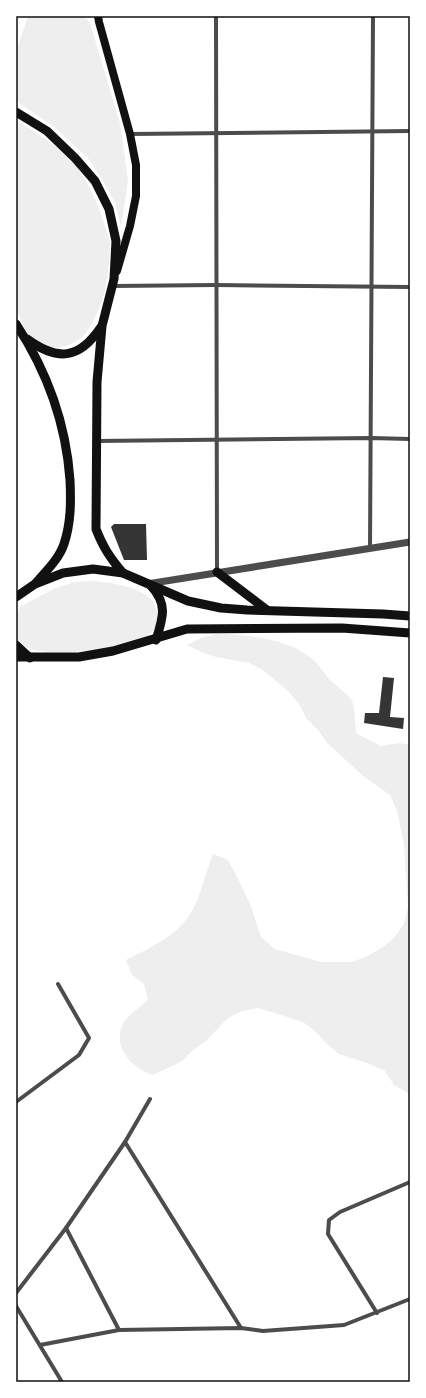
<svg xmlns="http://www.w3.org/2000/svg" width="426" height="1398" viewBox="0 0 426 1398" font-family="'Nunito Sans',sans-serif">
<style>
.green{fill:#eee}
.building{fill:#353535}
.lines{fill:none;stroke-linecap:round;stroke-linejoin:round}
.minor{stroke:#4c4c4c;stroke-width:4}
.tertiary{stroke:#4c4c4c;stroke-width:7}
.secondary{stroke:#111;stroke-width:8}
.primary{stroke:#111;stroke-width:9}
.neatline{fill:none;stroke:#111;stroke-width:1.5}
</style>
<rect width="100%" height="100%" fill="#fff"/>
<g class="green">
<path d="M28 16H85L90 23 120 123 128 181 121 227 115 203 103 181 88 158 53 126 16 101V52Z"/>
<path d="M16 120C37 133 60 146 76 166 90 184 99 207 106 229 107 233 110 239 110 243 110 260 107 291 100 306 97 314 89 330 84 335 71 348 49 353 34 340 25 332 21 319 16 309Z"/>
<path d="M95 581C113 583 151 588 156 608 157 611 157 615 157 618 158 627 151 635 143 639 139 641 133 642 128 643 114 646 100 650 86 651 70 653 26 655 16 640V614L21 606 56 588 74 582Z"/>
<path d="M217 634C245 634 288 639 310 657 319 664 323 672 330 680 337 687 347 693 352 701 355 707 355 727 357 734L381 746 399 743 410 745V1093H408L394 1085 385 1071 370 1064 339 1054 326 1043 315 1031 303 1022 258 1008 242 1011 228 1018 206 1041 193 1050 182 1061 153 1075C131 1068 112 1047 123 1024 127 1016 141 1006 148 1000L144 984 132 975 126 960C149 948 176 937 190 914 201 897 205 873 213 854L228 860 237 877 251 906 261 937 275 949 321 962H351L366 957 380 949 393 939 404 924 408 907 404 845 397 811 390 795 363 776 327 743 318 730 306 718 299 704 288 691 263 670 249 663 216 657 201 652 187 645 201 638Z"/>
</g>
<g class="building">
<path d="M114 524H146L147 560H124L111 527Z"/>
<path d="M383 677 394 678 390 717 404 718 403 729 364 723 365 713H379Z"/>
</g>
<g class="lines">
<g class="minor">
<path d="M216 16 217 572"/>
<path d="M130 134 410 131"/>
<path d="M113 286 216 285 410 287"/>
<path d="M96 441 371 438 410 439"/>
<path d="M370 549 373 16"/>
<path d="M16 1102 79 1055 89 1038 58 984"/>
<path d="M125 1142 241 1328"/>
<path d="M66 1228 119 1330"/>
<path d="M16 1293 66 1228 125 1142 150 1099"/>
<path d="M16 1306 62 1382"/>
<path d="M377 1313 328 1234 329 1220 340 1212 410 1182"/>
<path d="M40 1345 119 1330 241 1328 263 1331 344 1325 410 1299"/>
</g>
<path class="tertiary" d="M147 584 410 542"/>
<path class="secondary" d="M98 16 99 22 130 134 136 165V196L130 226 117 271"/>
<g class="primary">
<path d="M16 112 47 131 75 158 95 181 109 209 116 241 114 279 102 326 97 382 96 529C103 547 110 558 123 573"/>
<path d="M16 324C47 371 66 424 70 480 71 502 71 523 64 544 59 559 46 571 36 583"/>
<path d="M27 339C57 361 79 360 101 327"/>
<path d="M217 572 267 610"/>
<path d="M151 586C168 604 163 618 156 640"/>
<path d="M16 597 35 584 63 573 93 569 123 573 188 601 221 608 247 610 383 614 410 616"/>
<path d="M16 645 30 658"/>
<path d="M16 657H79L113 651 187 629 342 628 410 633"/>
</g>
</g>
<rect width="426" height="1398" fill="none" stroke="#ffffff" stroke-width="34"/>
<rect x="17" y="17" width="392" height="1364" class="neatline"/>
</svg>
